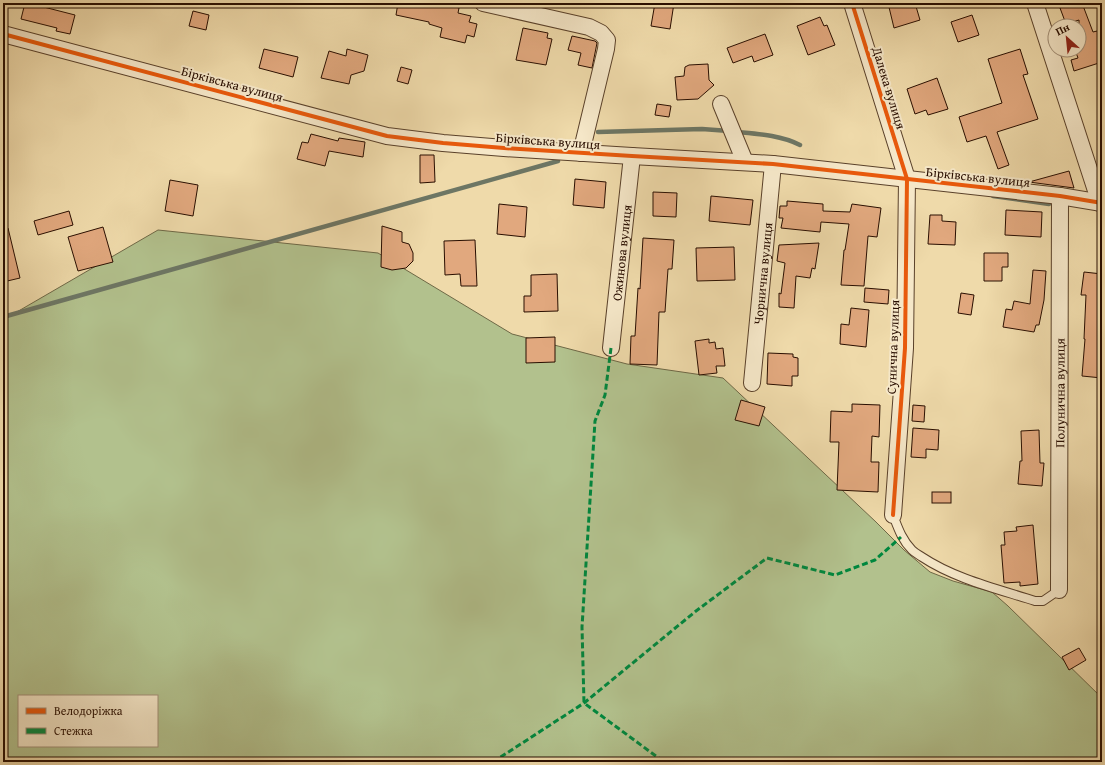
<svg xmlns="http://www.w3.org/2000/svg" width="1105" height="765" viewBox="0 0 1105 765" font-family="'Gentium Book Plus',serif">
<style>
.green{fill:#b2c18d;stroke:#6e6846;fill-rule:evenodd}
.lines{fill:none;stroke-linecap:round;stroke-linejoin:round}
.stream{stroke:#6d7664;stroke-width:4.5}
.building{fill:#e1a87e;stroke:#290e00}
.service-casing{stroke:#5a412a;stroke-width:10}
.minor-casing{stroke:#5a412a;stroke-width:18}
.service{stroke:#f5e7c8;stroke-width:8}
.minor{stroke:#f5e7c8;stroke-width:16}
.quiet{stroke:#00873e;stroke-width:3;stroke-dasharray:6 3;stroke-linecap:butt}
.cycleway-casing{stroke:#f5e7c8;stroke-width:6}
.cycleway{stroke:#e8590c;stroke-width:4}
.labels{text-anchor:middle;dominant-baseline:central;stroke-width:4;stroke-linejoin:round;paint-order:stroke}
.street-label{font-size:13px;fill:#290e00;stroke:#f5e7c8}
</style>
<rect width="100%" height="100%" fill="#efdaaa"/>
<filter id="stains"><feTurbulence type="fractalNoise" baseFrequency=".005" numOctaves="4"/><feColorMatrix values="0 0 0 0 .2 0 0 0 0 .09 0 0 0 0 .02 0 0 0 .5 -.17"/></filter>
<radialGradient id="worn" r=".72"><stop offset=".6" stop-color="#630" stop-opacity="0"/><stop offset="1" stop-color="#630" stop-opacity=".3"/></radialGradient>
<path class="green" d="M158 230 378 253 512 334 627 364 723 378 876 522 904 550 930 572 953 581 992 592 1008 606 1102 698V762H3V320ZM19 696H157V746H19Z"/>
<g class="lines">
<g class="stream">
<path d="M598 132 702 129 729 131"/>
<path d="M736 132C758 134 780 135 800 145"/>
<path d="M993 196 1049 204"/>
<path d="M3 317 558 161"/>
</g>
</g>
<g class="building">
<path d="M25 3H28L75 15 70 34 56 31 57 28 21 19Z"/>
<path d="M398 3H441L459 8 458 13 471 16 469 22 477 24 474 37 467 35 465 43 440 37 442 28 429 24V22L396 15Z"/>
<path d="M655 3H674L670 29 651 26Z"/>
<path d="M888 3H915L920 20 894 28Z"/>
<path d="M1065 3H1082L1093 32 1097 31 1102 45V62L1074 71 1071 60 1078 58 1075 50H1079V20L1066 24 1060 8 1066 6Z"/>
<path d="M193 11 209 15 206 30 189 26Z"/>
<path d="M972 15 979 35 958 42 951 22Z"/>
<path d="M820 17 824 26 827 25 835 45 808 55 797 26Z"/>
<path d="M523 28 548 33 547 38 552 39 546 65 516 60Z"/>
<path d="M765 34 773 55 754 62 752 56 733 63 727 48Z"/>
<path d="M572 36 595 41 597 43 592 68 578 65 581 53 568 50Z"/>
<path d="M264 49 298 57 293 77 259 68Z"/>
<path d="M347 49 368 55 364 71 351 75 349 84 321 78 329 51 346 56Z"/>
<path d="M1020 49 1028 74 1023 75 1038 119 997 132 1009 165 998 169 986 136 967 142 959 117 1002 103 988 59Z"/>
<path d="M708 64 709 80 714 85 698 99 677 100 675 77 684 76 685 67 689 65Z"/>
<path d="M401 67 412 70 408 84 397 81Z"/>
<path d="M937 78 948 109 928 115 926 110 915 114 907 89Z"/>
<path d="M657 104 671 106 669 117 655 115Z"/>
<path d="M311 134 338 141 339 138 365 142 363 157 329 151 325 166 297 159 302 142 308 143Z"/>
<path d="M420 155H434L435 182 420 183Z"/>
<path d="M1069 171 1074 188 1029 182Z"/>
<path d="M575 179 606 182 604 208 573 205Z"/>
<path d="M170 180 198 185 193 216 165 211Z"/>
<path d="M653 192 677 193 676 217 653 216Z"/>
<path d="M711 196 753 200 750 225 709 221Z"/>
<path d="M787 201 823 204V211L850 212 852 204 881 208 877 237 868 236 864 286 841 285 844 250H845L849 224 821 222 820 232 781 228 783 218H779L780 206H787Z"/>
<path d="M499 204 527 207 525 237 497 234Z"/>
<path d="M1006 210 1042 212 1041 237 1005 235Z"/>
<path d="M69 211 73 225 38 235 34 221Z"/>
<path d="M930 215H942V221L956 222 955 245 928 244Z"/>
<path d="M382 226 402 232V242L409 244 413 253V261L406 268 392 270 381 267Z"/>
<path d="M103 227 113 262 78 271 68 237Z"/>
<path d="M3 228H8L20 278 3 282Z"/>
<path d="M643 238 674 240 672 269H668L665 312H659L657 365 630 364 631 336H635L638 288 640 289Z"/>
<path d="M475 240 477 286H461L460 274 445 275 444 241Z"/>
<path d="M819 243 815 269 812 268 810 278 796 276 794 308 779 307V293L781 294 785 263 777 261 779 245Z"/>
<path d="M734 247 735 280 697 281 696 248Z"/>
<path d="M984 253H1008V267H1002V281H984Z"/>
<path d="M1033 270 1046 271 1044 300 1039 325H1036L1034 332 1003 327 1006 309 1012 310 1014 301 1030 304Z"/>
<path d="M1084 272 1102 274V378L1082 376 1085 339H1084L1086 295H1081Z"/>
<path d="M557 274 558 311 524 312V296H531V275Z"/>
<path d="M865 288 889 290 888 304 864 302Z"/>
<path d="M961 293 974 295 971 315 958 313Z"/>
<path d="M851 308 869 310 866 347 840 344 841 324 849 325Z"/>
<path d="M555 337V362L526 363V338Z"/>
<path d="M709 339V343L715 342 716 349 723 348 725 366H716L717 373 699 375 695 341Z"/>
<path d="M768 353 793 354V357L798 358V376H792V386L767 384Z"/>
<path d="M741 400 765 407 759 426 735 420Z"/>
<path d="M852 404 880 405 879 437 872 436 871 462H879L878 492 837 490 839 442H830L831 411 852 412Z"/>
<path d="M913 405 925 406 924 422 912 421Z"/>
<path d="M913 428 939 430 938 450 926 449V458L911 457Z"/>
<path d="M1039 430 1040 463H1044L1042 486 1018 484 1020 461H1022L1021 431Z"/>
<rect x="932" y="492" width="19" height="11"/>
<path d="M1033 525 1038 584 1020 586V582L1004 583 1001 545H1005L1004 532 1017 531 1016 527Z"/>
<path d="M1079 648 1086 660 1069 670 1062 657Z"/>
</g>
<g class="lines">
<defs>
<path id="service" d="M893 515C898 528 902 540 912 550 915 553 919 555 922 557 955 579 998 589 1035 601H1043L1059 590"/>
<g id="minor">
<path d="M483 3 589 27 601 33 607 40 606 49 581 153"/>
<path d="M852 3 907 179 905 348 893 515"/>
<path d="M1035 3 1100 203"/>
<path d="M3 34 387 136 443 143 504 148 632 156 773 164 1060 196 1102 203"/>
<path d="M721 104 745 162"/>
<path id="s1" d="M611 348 632 156"/>
<path id="s2" d="M752 383 773 164"/>
<path id="s3" d="M1059 590 1060 196"/>
</g>
</defs>
<use href="#service" class="service-casing"/>
<use href="#minor" class="minor-casing"/>
<use href="#service" class="service"/>
<use href="#minor" class="minor"/>
<g class="quiet">
<path d="M611 348 605 395 595 421 582 627 584 703 664 762"/>
<path d="M493 762 584 703 696 611 767 558 835 575 875 560 901 537"/>
</g>
<defs>
<g id="cycleway">
<path d="M852 3 907 179 905 348 893 515"/>
<path d="M3 34 387 136 443 143 504 148 632 156 773 164 1060 196 1102 203"/>
</g>
</defs>
<use href="#cycleway" class="cycleway-casing"/>
<use href="#cycleway" class="cycleway"/>
</g>
<g class="labels">
<g class="street-label">
<text transform="translate(232 84) rotate(15)">Бірківська вулиця</text>
<text transform="translate(889 88) rotate(73)">Далека вулиця</text>
<text transform="translate(548 141) rotate(4)">Бірківська вулиця</text>
<text transform="translate(978 177) rotate(6)">Бірківська вулиця</text>
<text stroke="none"><textPath href="#s1" startOffset="96">Ожинова вулиця</textPath></text>
<text stroke="none"><textPath href="#s2" startOffset="110">Чорнична вулиця</textPath></text>
<text transform="translate(893 347) rotate(-88)">Сунична вулиця</text>
<text stroke="none"><textPath href="#s3" startOffset="197">Полунична вулиця</textPath></text>
</g>
</g>
<rect width="1105" height="765" fill="none" stroke="#efdaaa" stroke-width="16"/>
<rect x="4" y="4" width="1097" height="757" fill="none" stroke="#290e00" stroke-width="2"/>
<rect x="8" y="8" width="1089" height="749" fill="none" stroke="#290e00"/>
<rect x="18" y="695" width="140" height="52" fill="#f5e7c8" stroke="#a39078"/>
<rect x="26" y="708" width="20" height="6" fill="#e8590c" stroke="#a39078"/>
<text x="54" y="715" font-size="12" fill="#290e00">Велодоріжка</text>
<rect x="26" y="728" width="20" height="6" fill="#00873e" stroke="#a39078"/>
<text x="54" y="735" font-size="12" fill="#290e00">Стежка</text>
<g transform="translate(1067 38) rotate(333)"><circle r="19" fill="#f5e7c8" stroke="#a39078"/>
<path d="M0-3L7 15L0 10L-7 15Z" fill="#8f2418"/>
<text y="-6" font-size="11" font-weight="bold" text-anchor="middle" fill="#290e00">Пн</text>
</g>
<rect width="100%" height="100%" filter="url(#stains)"/>
<rect width="100%" height="100%" fill="url(#worn)"/>
</svg>
